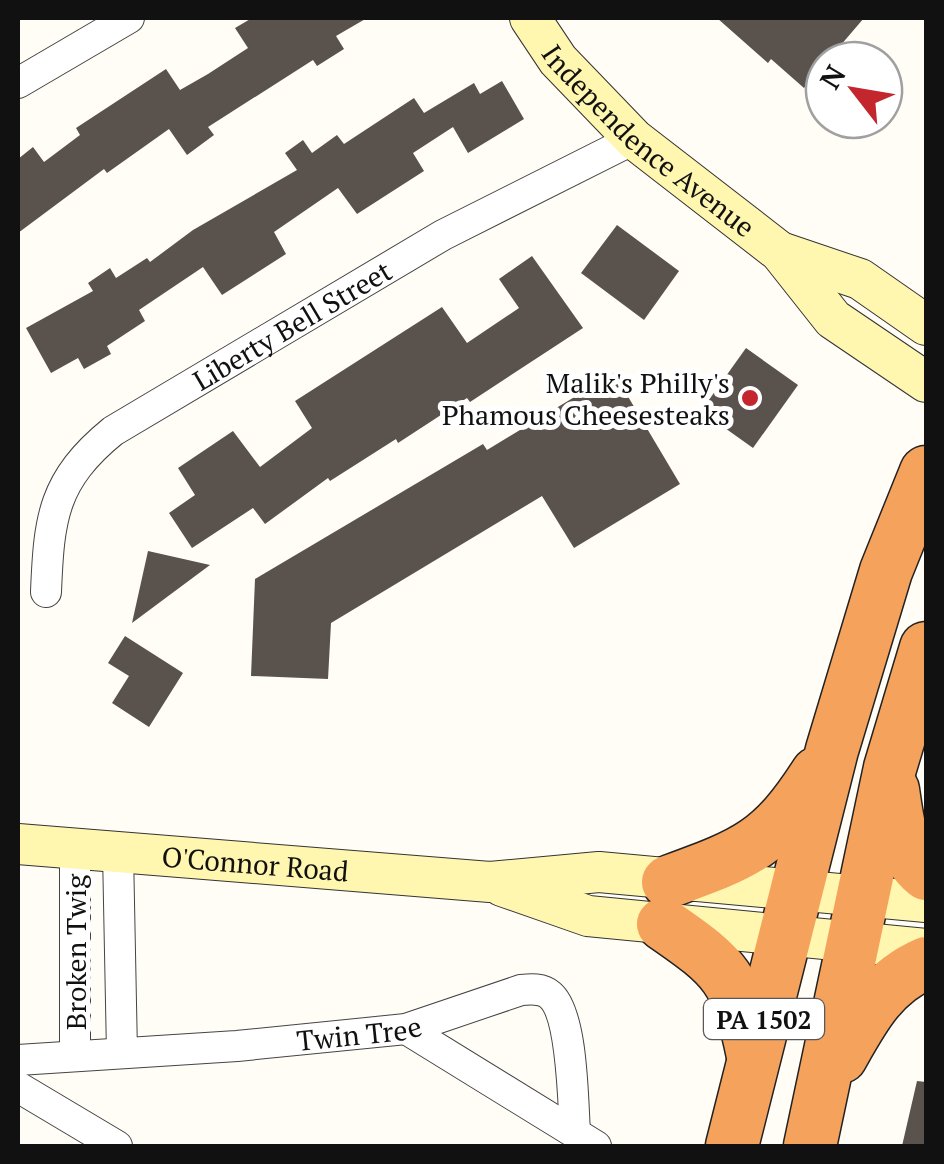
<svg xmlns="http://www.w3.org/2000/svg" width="944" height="1164" viewBox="0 0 944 1164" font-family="'PT Serif',serif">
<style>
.building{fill:#5a524d}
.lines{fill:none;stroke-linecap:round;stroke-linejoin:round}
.street-casing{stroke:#444;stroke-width:32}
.secondary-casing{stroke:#333;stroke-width:42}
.highway-casing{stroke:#222;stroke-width:55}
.street{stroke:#fff;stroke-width:30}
.secondary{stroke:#fff6b0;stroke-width:40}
.highway{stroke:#f5a25d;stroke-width:52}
.poi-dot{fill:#c4262e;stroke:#fff;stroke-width:4}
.labels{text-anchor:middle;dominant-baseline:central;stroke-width:10;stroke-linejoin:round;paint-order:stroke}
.shield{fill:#fff;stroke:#585858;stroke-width:2.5}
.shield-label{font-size:25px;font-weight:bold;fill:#111}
.street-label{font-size:28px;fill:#111;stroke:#fff}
.poi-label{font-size:28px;fill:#111;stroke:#fff;text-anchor:end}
</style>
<rect width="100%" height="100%" fill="#fffdf5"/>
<g class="building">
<path d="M252 18H367L336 36 344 49 317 66 313 60 208 127 214 135 187 155 169 129 107 173 104 169 18 233V159L33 147 44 162 80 135 76 128 166 69 180 90 208 74 248 48 235 28Z"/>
<path d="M717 18H864L804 88 771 59 768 63Z"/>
<path d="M502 81 524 119 468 153 453 127 413 153 424 171 357 214 338 188 274 232 286 254 222 295 203 267 139 310 145 321 107 346 111 354 84 369 78 358 51 373 26 328 93 291 88 283 110 268 116 278 147 258 150 262 193 230 297 170 285 153 303 140 312 153 337 135 344 144 414 98 424 113 474 83 480 94Z"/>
<path d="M617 225 679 271 644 320 581 273Z"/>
<path d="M532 256 583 328 470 402 467 398 398 443 396 439 330 481 328 478 265 524 253 508 192 548 169 513 195 495 178 468 233 431 260 467 312 428 295 401 442 307 467 343 519 308 499 279Z"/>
<path d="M746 348 798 385 753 448 701 411Z"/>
<path d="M614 373 680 484 574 548 542 496 331 623 328 679 251 676 255 579 483 444 487 450Z"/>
<path d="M148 551 210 565 132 623Z"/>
<path d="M125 636 183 673 149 727 112 703 129 676 108 663Z"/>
<path d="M917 1081 926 1082V1146H902Z"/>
</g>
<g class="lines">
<defs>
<g id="street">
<path d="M18 83 129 18"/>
<path id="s1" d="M46 592C49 517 53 480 113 431L443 235 634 139"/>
<path d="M75 848V1056"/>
<path d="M118 852 122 1053"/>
<path d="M406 1029 596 1146"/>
<path id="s2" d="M18 1060 237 1046 406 1029 521 990C531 989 542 988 550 995 573 1014 573 1104 575 1133"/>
<path d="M18 1087 117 1146"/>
</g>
<g id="secondary">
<path id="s3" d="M530 18 558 60 634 139 780 252 833 319 926 382"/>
<path d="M780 252 860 279 926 325"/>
<path id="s4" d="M18 844 490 882 599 872 926 902"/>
<path d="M502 886 588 916 926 949"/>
</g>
<g id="highway">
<path d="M893 790C898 823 900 852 926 874"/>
<path d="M668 882C747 853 771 845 817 773"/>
<path d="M663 924C727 968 737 978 753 1056"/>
<path d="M841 1057C864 1016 882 982 926 963"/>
<path d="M732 1146 832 750 886 571 926 472"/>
<path d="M810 1146 890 768 926 648"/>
</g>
</defs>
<use href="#street" class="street-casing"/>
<use href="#secondary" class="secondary-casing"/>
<use href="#highway" class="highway-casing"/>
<use href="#street" class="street"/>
<use href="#secondary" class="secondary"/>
<use href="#highway" class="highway"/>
</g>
<circle class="poi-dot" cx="750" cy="398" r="10"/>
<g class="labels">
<rect class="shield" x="704" y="999" width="120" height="40" rx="8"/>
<g class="shield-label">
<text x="764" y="1019">PA 1502</text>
</g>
<g class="street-label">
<text stroke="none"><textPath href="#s3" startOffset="172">Independence Avenue</textPath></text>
<text stroke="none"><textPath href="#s1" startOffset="390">Liberty Bell Street</textPath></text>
<text stroke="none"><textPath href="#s4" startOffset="238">O'Connor Road</textPath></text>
<text transform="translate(75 952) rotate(-90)">Broken Twig</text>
<text stroke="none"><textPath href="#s2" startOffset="342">Twin Tree</textPath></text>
</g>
<g class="poi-label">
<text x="730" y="382">Malik's Philly's<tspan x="730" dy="32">Phamous Cheesesteaks</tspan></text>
</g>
</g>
<rect width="944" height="1164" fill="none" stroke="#111111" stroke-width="40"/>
<g transform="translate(854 90) rotate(301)"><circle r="48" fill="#ffffff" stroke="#a0a0a0" stroke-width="2.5"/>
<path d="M0-8L18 38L0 25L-18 38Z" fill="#c4262e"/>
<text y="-15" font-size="28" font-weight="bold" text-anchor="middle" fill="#111111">N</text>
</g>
</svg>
